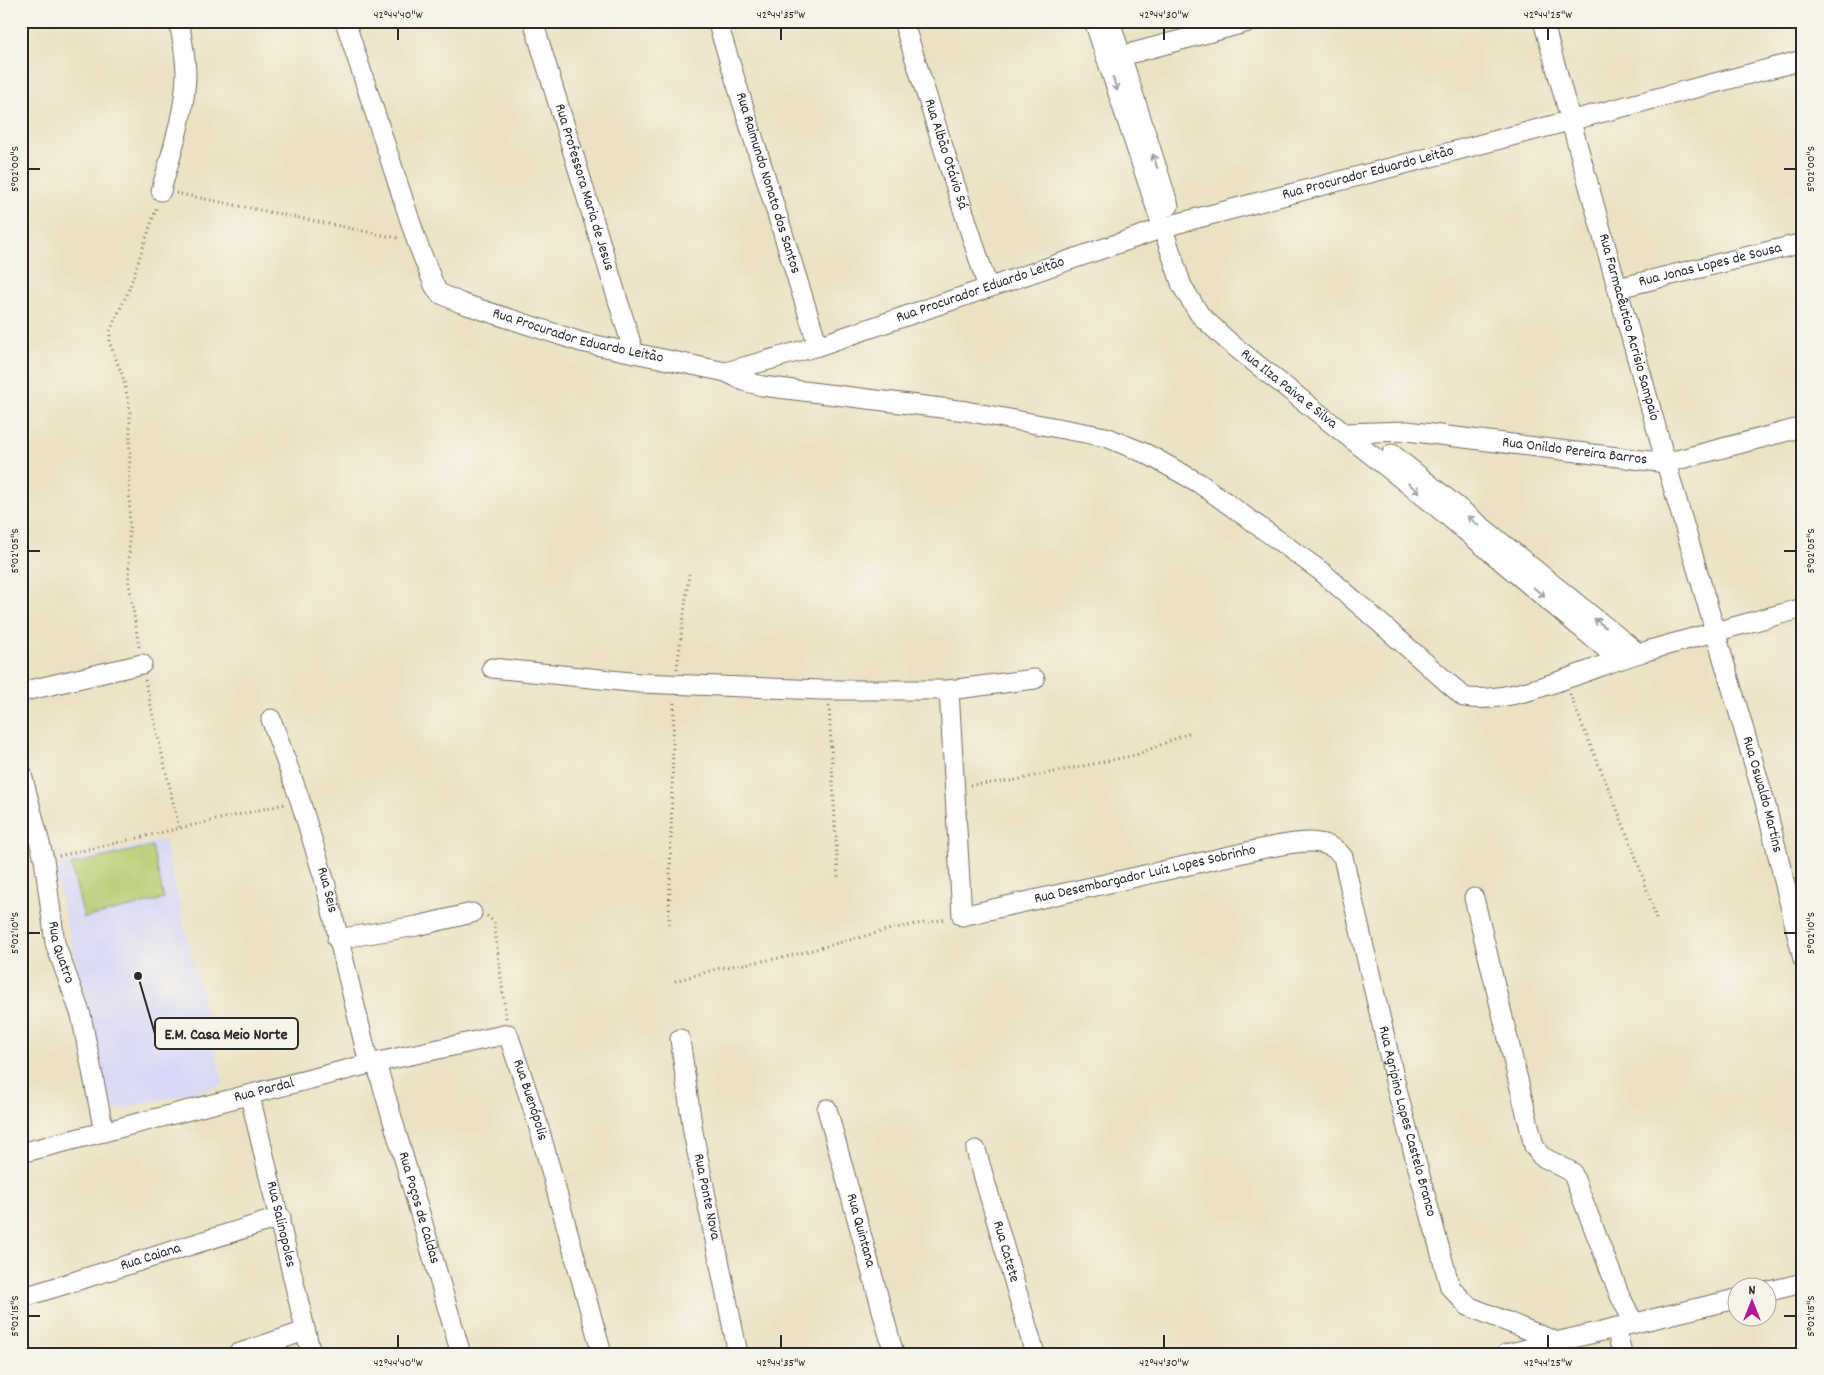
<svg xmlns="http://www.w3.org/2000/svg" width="1824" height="1375" viewBox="0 0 1824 1375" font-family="Dekko,sans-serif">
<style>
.built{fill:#d7d7f8}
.pitch{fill:#b6cd72;stroke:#707c4e}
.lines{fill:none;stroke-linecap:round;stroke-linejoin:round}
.minor-casing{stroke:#6f6b60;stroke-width:21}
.path{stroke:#6f6b60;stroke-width:3;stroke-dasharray:1 4;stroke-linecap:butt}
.minor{stroke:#fff;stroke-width:19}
.oneway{stroke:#a0a0a0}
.ticks{fill:none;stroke:#2b2b2b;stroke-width:2}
.labels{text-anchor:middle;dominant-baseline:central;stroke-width:4;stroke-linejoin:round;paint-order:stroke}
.street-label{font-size:15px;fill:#2b2b2b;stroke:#f7f3e8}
.leader{fill:none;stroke:#2b2b2b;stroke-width:2}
.callout-dot{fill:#2b2b2b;stroke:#f7f3e8;stroke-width:2}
.callout{fill:#f7f3e8;stroke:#2b2b2b;stroke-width:2}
.callout-label{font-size:16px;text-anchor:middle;font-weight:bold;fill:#2b2b2b}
.neatline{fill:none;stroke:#2b2b2b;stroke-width:2}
.ticks-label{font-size:12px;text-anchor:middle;fill:#2b2b2b}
</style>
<rect width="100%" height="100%" fill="#f7f3e8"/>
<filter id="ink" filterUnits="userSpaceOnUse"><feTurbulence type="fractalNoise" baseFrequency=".02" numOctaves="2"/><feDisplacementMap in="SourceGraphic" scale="10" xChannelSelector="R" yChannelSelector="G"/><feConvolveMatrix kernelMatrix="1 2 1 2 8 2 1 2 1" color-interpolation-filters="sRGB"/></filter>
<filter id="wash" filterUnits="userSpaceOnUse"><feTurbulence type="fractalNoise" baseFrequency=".0096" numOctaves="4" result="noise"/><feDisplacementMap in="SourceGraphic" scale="20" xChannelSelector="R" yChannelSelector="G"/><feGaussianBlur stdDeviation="1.12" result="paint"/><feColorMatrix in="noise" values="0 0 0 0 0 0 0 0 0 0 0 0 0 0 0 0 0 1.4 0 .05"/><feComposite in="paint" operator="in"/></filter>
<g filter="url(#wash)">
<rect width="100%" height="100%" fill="#ece2c2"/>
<path class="built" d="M164 840 223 1085 112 1111 53 866Z"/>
<path class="pitch" d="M152 846 164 899 84 918 71 865Z"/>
</g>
<g filter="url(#ink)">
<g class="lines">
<defs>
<g id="minor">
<path id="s1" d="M345 21 417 242 434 285 439 293 461 303 581 342 726 372 818 346 1175 224 1803 60"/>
<path id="s2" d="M533 21 634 353"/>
<path id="s3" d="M717 21 818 346"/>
<path id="s4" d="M903 21 988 288"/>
<path id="s5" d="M1094 21 1182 286 1200 315 1230 343 1432 503 1619 660"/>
<path d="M1110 21 1169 206"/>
<path id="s6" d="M1543 21 1666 463 1765 802 1803 959"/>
<path d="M1110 59 1252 21"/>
<path d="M161 191C171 153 185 114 186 75 186 57 182 39 179 21"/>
<path id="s7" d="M1618 288 1803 243"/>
<path d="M726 372 744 381 762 386 966 411 1106 437 1147 454 1199 483 1322 572 1464 697C1511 707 1593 666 1640 653 1694 637 1749 623 1803 608"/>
<path id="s8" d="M1344 433 1407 431 1666 463 1803 427"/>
<path d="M1392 454 1638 653"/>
<path d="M492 668 640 683 822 690H949L1035 679"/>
<path id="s9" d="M949 690 962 916 1265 848C1291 844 1325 833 1343 857L1399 1098 1450 1287 1468 1306 1555 1341"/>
<path d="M21 692 142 664"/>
<path id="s10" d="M271 719 300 800 325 882 369 1064"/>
<path id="s11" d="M21 771 44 859 55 943 81 1015 104 1132"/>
<path d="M1474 898 1534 1146 1541 1156 1572 1172 1620 1296 1634 1323"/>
<path d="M337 939 417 926 472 913"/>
<path id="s12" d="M680 1039 693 1132 738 1354"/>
<path id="s13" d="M376 1063 461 1354"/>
<path id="s14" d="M250 1096 311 1354"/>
<path id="s15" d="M827 1109 894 1354"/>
<path id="s16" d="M976 1150 1035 1354"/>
<path id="s17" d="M21 1153 369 1064 508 1034 537 1121 602 1354"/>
<path d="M1766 1292 1803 1283"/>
<path id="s18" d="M21 1298 281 1217"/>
<path d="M1616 1327 1622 1354"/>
<path d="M237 1354 305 1331"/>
<path d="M1506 1354 1736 1299"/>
</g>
</defs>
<use href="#minor" class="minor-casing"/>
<g class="path">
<path d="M176 193 398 238"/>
<path d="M139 647 129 583 130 410 123 377 110 344V331L128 292 157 206"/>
<path d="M677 669 689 574"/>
<path d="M145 680 179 828"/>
<path d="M1570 694C1599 770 1634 841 1656 919"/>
<path d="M829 706 838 877"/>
<path d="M970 785 1011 781 1136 755 1189 733"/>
<path d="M59 856 285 804"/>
<path d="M487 916 494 922 506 1018"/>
<path d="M669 924 674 700"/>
<path d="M675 981 720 968 786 957 895 928 947 919"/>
<path d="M21 1315 31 1354"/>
</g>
<use href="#minor" class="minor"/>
</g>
<defs><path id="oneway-shaft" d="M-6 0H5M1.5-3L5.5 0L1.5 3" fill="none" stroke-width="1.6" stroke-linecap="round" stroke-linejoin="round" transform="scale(1.25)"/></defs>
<g class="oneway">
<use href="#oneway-shaft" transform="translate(1115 84) rotate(71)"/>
<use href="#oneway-shaft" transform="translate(1155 161) rotate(-108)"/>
<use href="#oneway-shaft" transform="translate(1414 488) rotate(39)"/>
<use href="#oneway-shaft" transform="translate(1473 521) rotate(-140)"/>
<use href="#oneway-shaft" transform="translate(1539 592) rotate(39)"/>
<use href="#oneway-shaft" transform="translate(1600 623) rotate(-142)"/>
</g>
</g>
<path class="ticks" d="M398 28V40M781 28V40M1164 28V40M1548 28V40M28 169H40M1784 169H1796M28 551H40M1784 551H1796M28 933H40M1784 933H1796M28 1316H40M1784 1316H1796M398 1335V1348M781 1335V1348M1164 1335V1348M1548 1335V1348"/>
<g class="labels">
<g class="street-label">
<text stroke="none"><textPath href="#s4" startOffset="140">Rua Albão Otávio Sá</textPath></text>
<text stroke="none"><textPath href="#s1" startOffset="1259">Rua Procurador Eduardo Leitão</textPath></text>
<text stroke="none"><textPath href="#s3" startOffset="170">Rua Raimundo Nonato dos Santos</textPath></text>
<text stroke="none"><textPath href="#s2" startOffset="174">Rua Professora Maria de Jesus</textPath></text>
<text stroke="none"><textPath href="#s7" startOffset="95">Rua Jonas Lopes de Sousa</textPath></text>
<text stroke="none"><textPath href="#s1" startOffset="854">Rua Procurador Eduardo Leitão</textPath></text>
<text stroke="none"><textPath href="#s6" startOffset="318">Rua Farmacêutico Acrisio Sampaio</textPath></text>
<text stroke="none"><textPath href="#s1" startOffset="434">Rua Procurador Eduardo Leitão</textPath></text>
<text stroke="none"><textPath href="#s5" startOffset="429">Rua Ilza Paiva e Silva</textPath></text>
<text stroke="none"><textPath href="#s8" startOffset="232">Rua Onildo Pereira Barros</textPath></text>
<text stroke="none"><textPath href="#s6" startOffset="804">Rua Oswaldo Martins</textPath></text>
<text stroke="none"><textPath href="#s9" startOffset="414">Rua Desembargador Luiz Lopes Sobrinho</textPath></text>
<text stroke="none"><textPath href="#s10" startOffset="180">Rua Seis</textPath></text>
<text stroke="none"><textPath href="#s11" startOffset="186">Rua Quatro</textPath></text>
<text stroke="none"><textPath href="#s17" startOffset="251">Rua Pardal</textPath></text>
<text stroke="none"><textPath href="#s17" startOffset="571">Rua Buenópolis</textPath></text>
<text stroke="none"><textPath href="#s9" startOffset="892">Rua Agripino Lopes Castelo Branco</textPath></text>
<text stroke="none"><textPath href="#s12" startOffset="160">Rua Ponte Nova</textPath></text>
<text stroke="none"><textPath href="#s13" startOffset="151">Rua Poços de Caldas</textPath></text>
<text stroke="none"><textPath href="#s14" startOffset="132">Rua Salinopoles</textPath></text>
<text stroke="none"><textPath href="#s15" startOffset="126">Rua Quintana</textPath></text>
<text stroke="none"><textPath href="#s16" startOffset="106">Rua Catete</textPath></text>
<text stroke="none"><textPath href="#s18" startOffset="136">Rua Caiana</textPath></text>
</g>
</g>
<path class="leader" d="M138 976L155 1034"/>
<circle class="callout-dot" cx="138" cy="976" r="5"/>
<rect class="callout" x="155" y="1018" width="143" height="31" rx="5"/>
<g class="callout-label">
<text x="226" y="1039">E.M. Casa Meio Norte</text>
</g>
<rect width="1824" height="1375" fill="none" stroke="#f7f3e8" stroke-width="55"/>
<g transform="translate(1752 1302)"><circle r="24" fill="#f7f3e8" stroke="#a5a39c"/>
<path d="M0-4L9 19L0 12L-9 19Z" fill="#b5179e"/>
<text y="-8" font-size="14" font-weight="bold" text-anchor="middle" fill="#2b2b2b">N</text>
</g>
<rect x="28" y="28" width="1768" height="1320" class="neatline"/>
<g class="ticks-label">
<text x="398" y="18">42°44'40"W</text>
<text x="781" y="18">42°44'35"W</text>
<text x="1164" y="18">42°44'30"W</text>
<text x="1548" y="18">42°44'25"W</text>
<text transform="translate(14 169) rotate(-90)" y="4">5°02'00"S</text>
<text transform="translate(1810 169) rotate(-90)" y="4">5°02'00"S</text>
<text transform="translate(14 551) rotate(-90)" y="4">5°02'05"S</text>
<text transform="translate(1810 551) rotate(-90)" y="4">5°02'05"S</text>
<text transform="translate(14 933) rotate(-90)" y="4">5°02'10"S</text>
<text transform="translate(1810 933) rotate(-90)" y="4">5°02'10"S</text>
<text transform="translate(14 1316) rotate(-90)" y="4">5°02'15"S</text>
<text transform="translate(1810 1316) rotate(-90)" y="4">5°02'15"S</text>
<text x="398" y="1366">42°44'40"W</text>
<text x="781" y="1366">42°44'35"W</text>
<text x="1164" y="1366">42°44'30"W</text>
<text x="1548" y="1366">42°44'25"W</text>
</g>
</svg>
